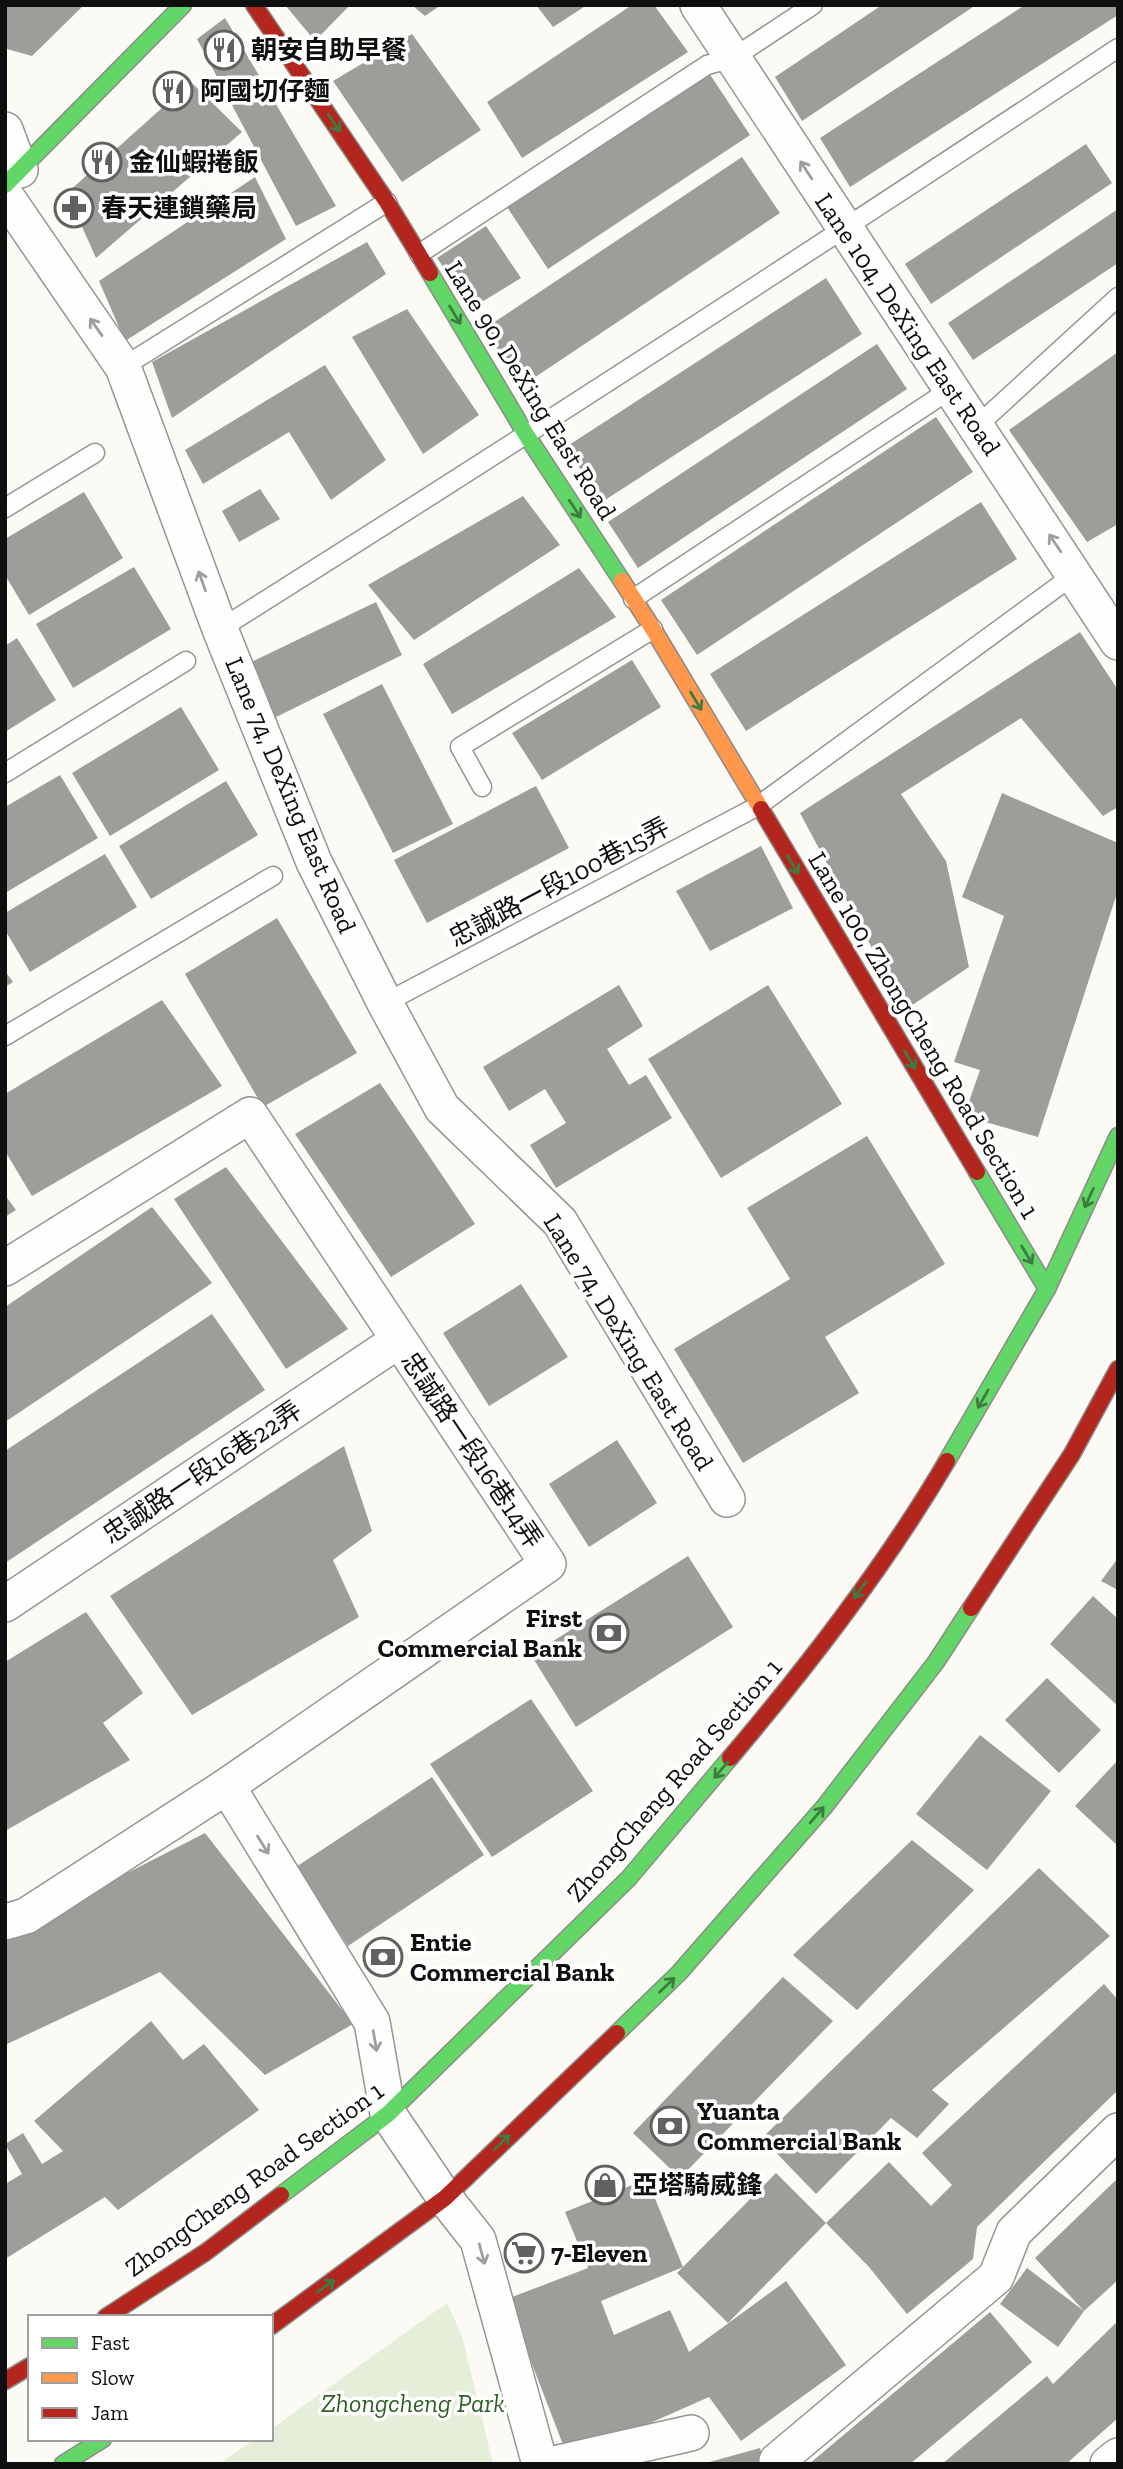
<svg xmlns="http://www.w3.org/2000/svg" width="1123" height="2469" viewBox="0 0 1123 2469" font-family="'Zilla Slab','Noto Sans TC',serif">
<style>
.green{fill:#e4eed8}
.building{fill:#9f9d9a}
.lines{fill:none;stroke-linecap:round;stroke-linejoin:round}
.lane-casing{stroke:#959593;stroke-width:21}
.street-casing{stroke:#959593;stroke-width:38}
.fast-casing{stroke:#8c8b89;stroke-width:19}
.slow-casing{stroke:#8c8b89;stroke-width:19}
.jam-casing{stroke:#8c8b89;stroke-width:19}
.lane{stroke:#fefefe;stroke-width:18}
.street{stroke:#fefefe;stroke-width:35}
.fast{stroke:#63d668;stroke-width:16}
.slow{stroke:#ff974d;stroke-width:16}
.jam{stroke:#b3261e;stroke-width:16}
.oneway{stroke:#3d7c40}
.oneway2{stroke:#9e9e9e}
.labels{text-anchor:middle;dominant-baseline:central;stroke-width:7;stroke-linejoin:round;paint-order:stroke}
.poi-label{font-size:26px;font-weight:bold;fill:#0f0f0f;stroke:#fff;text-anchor:start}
.street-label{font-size:26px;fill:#0f0f0f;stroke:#fff}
.park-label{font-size:26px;font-style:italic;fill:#315f27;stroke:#fff}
</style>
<rect width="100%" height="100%" fill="#fbfaf5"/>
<path class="green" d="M447 2303 462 2336 493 2464H219L255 2439H271V2429Z"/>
<g class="building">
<path d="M5 5H84L32 56 7 49Z"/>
<path d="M285 5H350L315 41Z"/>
<path d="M412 5H441L425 16Z"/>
<path d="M536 5H587L553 27Z"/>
<path d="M632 5H654L688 52 522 158 487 102Z"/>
<path d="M882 5H976L802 121 775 77Z"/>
<path d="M1025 5H1118V15L850 187 820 138Z"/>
<path d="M225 18 336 206 296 226 197 39Z"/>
<path d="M412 34 481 130 402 182 333 81Z"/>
<path d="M709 73 750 135 548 269 507 207Z"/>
<path d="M191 82 242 132 96 258 67 193Z"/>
<path d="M1086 144 1112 183 931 304 905 264Z"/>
<path d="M742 157 780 213 522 386 484 329Z"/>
<path d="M255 177 286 239 125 341 99 281Z"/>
<path d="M1118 209V263L973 360 948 323Z"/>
<path d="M486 226 521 278 472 308 437 258Z"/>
<path d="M367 242 386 274 172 418 152 362Z"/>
<path d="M826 278 862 334 602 502 566 447Z"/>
<path d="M407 309 479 415 423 454 352 337Z"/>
<path d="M877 344 907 389 638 568 608 522Z"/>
<path d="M1118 352V524L1087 542 1009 430Z"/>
<path d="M325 365 386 460 331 500 289 432 203 484 185 450Z"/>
<path d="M936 417 973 472 697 655 661 600Z"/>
<path d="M260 489 280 519 239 542 222 511Z"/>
<path d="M84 492 123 558 29 615 5 575V539Z"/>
<path d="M523 496 560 545 414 640 368 585Z"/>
<path d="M981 502 1017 559 746 731 710 674Z"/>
<path d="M134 567 171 629 73 688 36 624Z"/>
<path d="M579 568 616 617 452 714 423 664Z"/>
<path d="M376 602 402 655 270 720 243 666Z"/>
<path d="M1080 632 1118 690V807L1103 816 1021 718 901 794 946 861 969 967 905 1010 800 813Z"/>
<path d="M17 638 56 700 5 732V646Z"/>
<path d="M632 660 661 707 542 780 512 733Z"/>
<path d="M382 684 453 824 393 853 323 714Z"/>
<path d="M181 707 219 770 110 836 72 773Z"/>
<path d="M60 775 98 838 5 893V807Z"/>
<path d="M226 781 258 835 151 899 119 846Z"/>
<path d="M536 786 569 848 427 923 394 860Z"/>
<path d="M1002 793 1118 843V890L1038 1137 964 1116 980 1070 954 1062 1004 916 962 897Z"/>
<path d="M761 846 793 908 710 951 676 891Z"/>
<path d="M105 854 137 907 30 972 5 930V913Z"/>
<path d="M277 918 357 1053 263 1107 185 974Z"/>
<path d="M5 971 13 982 5 987Z"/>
<path d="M619 985 643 1026 607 1049 629 1085 646 1075 672 1118 556 1188 530 1145 566 1123 545 1089 509 1111 483 1067Z"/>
<path d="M768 985 842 1104 721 1178 648 1059Z"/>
<path d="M162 1000 222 1086 32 1196 5 1151V1094Z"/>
<path d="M380 1083 475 1224 391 1277 295 1134Z"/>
<path d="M867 1136 945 1264 825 1337 859 1393 743 1463 674 1349 790 1279 747 1208Z"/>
<path d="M226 1167 348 1329 286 1369 174 1199Z"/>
<path d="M5 1195 16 1210 5 1217Z"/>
<path d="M152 1207 212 1283 5 1422V1307Z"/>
<path d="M521 1284 568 1357 489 1406 443 1333Z"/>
<path d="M212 1314 265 1390 5 1563V1451Z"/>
<path d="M617 1440 657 1503 589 1547 549 1484Z"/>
<path d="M344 1446 372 1531 333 1560 359 1617 192 1715 110 1596Z"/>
<path d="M688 1556 733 1627 576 1727 531 1655Z"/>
<path d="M1118 1558V1590L1101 1581Z"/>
<path d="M1093 1596 1118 1619V1706L1050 1644Z"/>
<path d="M86 1612 143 1693 103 1723 130 1760 5 1831V1662Z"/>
<path d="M1047 1678 1101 1730 1059 1773 1005 1720Z"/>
<path d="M531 1699 593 1791 492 1857 430 1764Z"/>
<path d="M980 1735 1051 1791 987 1870 916 1814Z"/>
<path d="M1118 1760V1846L1075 1806Z"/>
<path d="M432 1777 484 1855 348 1946 296 1867Z"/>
<path d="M205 1833 353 2024 265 2075 160 1972 5 2045V1936Z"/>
<path d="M912 1840 974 1890 857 2010 793 1955Z"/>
<path d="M1039 1868 1110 1936 932 2090 949 2104 917 2138 891 2118 816 2194 762 2138Z"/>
<path d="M783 1977 833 2021 680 2178 633 2133Z"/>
<path d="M1104 1984 1118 2000V2090L977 2227 973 2259 907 2314 869 2267 826 2223 889 2162 931 2206 952 2185 922 2153Z"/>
<path d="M151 2021 183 2060 204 2044 259 2110 118 2210 105 2197 5 2259V2184L22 2174 5 2144 23 2133 42 2164 63 2151 34 2121Z"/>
<path d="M776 2173 826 2223 728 2323 677 2273Z"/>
<path d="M1118 2178V2280L1084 2311 1035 2258Z"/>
<path d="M647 2179 683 2267 601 2301 614 2335 670 2310 689 2352 786 2281 846 2365 741 2441 709 2397 648 2424 567 2455 507 2299 588 2268 565 2212Z"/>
<path d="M1027 2268 1084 2311 1058 2347 1000 2304Z"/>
<path d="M990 2312 1032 2362 910 2464H809Z"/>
<path d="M1118 2321V2418L1066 2464H942L1047 2376 1053 2384Z"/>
<path d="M760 2448 764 2464H706V2463Z"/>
</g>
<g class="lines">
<defs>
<g id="lane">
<path d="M419 254 707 65 733 58 813 5"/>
<path d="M123 367 387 202"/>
<path d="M977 426 1118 297"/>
<path d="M5 508 95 453"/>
<path d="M633 599 951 389"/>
<path d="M220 629C522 439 821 245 1118 48"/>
<path d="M5 773 186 661"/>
<path d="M482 787 460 747 653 629"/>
<path d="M385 1003 758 806 1075 574"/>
<path d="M5 1036 273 876"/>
</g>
<g id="street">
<path d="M698 5 1118 642"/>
<path d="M5 130 20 170"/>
<path d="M5 195 123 367 220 629 314 862 385 1003 442 1108 560 1222 727 1499"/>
<path d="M5 1268 250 1115 548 1564 227 1786 26 1916 5 1922"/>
<path d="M5 1604 399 1340"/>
<path d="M227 1786 372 2022 388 2114 445 2198 478 2240 540 2464"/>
<path d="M554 2464 691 2433"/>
<path d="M778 2464 777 2461 996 2277 1014 2232 1118 2131"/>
<path d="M1108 2464 1118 2456"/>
</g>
<g id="fast">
<path d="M5 185 183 5"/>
<path d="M430 273 527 436 622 581"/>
<path d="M977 1172 1047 1289"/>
<path d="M947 1461 1047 1289 1118 1136"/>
<path d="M617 2033 679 1973 825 1806 936 1662 971 1608"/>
<path d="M281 2195 388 2114 629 1878 730 1758"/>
<path d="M63 2464 103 2439"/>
</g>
<path id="slow" d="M622 581 653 629 761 809"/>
<g id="jam">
<path d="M254 5 387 202 430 273"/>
<path d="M761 809 977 1172"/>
<path d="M971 1608 1072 1454 1118 1369"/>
<path d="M730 1758C808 1666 886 1565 947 1461"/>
<path d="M106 2317 206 2252 281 2195"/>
<path d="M271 2326 445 2198 617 2033"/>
<path d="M5 2381 30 2366"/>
</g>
</defs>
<use href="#lane" class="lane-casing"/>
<use href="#street" class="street-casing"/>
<use href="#fast" class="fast-casing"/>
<use href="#slow" class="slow-casing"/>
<use href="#jam" class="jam-casing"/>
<use href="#lane" class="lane"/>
<use href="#street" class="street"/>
<use href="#fast" class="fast"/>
<use href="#slow" class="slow"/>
<use href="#jam" class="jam"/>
</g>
<defs><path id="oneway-shaft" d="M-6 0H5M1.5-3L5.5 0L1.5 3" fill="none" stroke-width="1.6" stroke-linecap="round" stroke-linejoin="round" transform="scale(1.75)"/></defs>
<g class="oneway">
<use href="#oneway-shaft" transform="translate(334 123) rotate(56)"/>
<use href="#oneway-shaft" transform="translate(455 315) rotate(59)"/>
<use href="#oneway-shaft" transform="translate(575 509) rotate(57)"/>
<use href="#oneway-shaft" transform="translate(696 701) rotate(59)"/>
<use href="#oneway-shaft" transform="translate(793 865) rotate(59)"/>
<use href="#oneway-shaft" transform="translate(910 1060) rotate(59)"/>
<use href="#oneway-shaft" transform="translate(1089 1198) rotate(115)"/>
<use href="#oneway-shaft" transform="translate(1027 1255) rotate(59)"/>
<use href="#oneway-shaft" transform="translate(983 1399) rotate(120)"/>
<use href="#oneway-shaft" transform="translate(860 1590) rotate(126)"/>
<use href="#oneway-shaft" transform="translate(721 1770) rotate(130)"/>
<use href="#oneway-shaft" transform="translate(817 1815) rotate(-49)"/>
<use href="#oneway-shaft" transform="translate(667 1985) rotate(-44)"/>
<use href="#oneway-shaft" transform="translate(502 2142) rotate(-44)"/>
<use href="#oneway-shaft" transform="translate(326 2286) rotate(-36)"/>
</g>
<g class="oneway2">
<use href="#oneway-shaft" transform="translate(806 170) rotate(-123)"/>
<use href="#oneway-shaft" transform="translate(96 327) rotate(-125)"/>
<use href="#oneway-shaft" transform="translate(1055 543) rotate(-124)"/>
<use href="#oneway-shaft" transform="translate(202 581) rotate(-110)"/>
<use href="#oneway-shaft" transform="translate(263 1845) rotate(58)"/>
<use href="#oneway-shaft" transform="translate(375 2041) rotate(80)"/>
<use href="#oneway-shaft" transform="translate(482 2254) rotate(75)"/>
</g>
<defs>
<symbol id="restaurant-ring" viewBox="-11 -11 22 22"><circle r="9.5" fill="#fff" stroke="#626160" stroke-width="1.5"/><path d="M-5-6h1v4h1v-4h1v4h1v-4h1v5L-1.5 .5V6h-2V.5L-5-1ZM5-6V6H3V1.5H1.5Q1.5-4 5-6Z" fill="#626160"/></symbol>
<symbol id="pharmacy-ring" viewBox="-11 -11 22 22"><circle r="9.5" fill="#fff" stroke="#626160" stroke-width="1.5"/><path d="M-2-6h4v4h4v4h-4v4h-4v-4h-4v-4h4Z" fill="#626160"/></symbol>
<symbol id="bank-ring" viewBox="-11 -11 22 22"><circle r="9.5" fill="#fff" stroke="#626160" stroke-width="1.5"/><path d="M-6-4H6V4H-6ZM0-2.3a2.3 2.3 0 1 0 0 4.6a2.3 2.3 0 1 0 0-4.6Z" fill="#626160"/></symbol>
<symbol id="shop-ring" viewBox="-11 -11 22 22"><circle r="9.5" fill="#fff" stroke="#626160" stroke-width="1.5"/><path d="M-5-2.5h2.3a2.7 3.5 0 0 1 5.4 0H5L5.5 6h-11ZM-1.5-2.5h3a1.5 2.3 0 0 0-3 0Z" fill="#626160"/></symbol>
<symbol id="supermarket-ring" viewBox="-11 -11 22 22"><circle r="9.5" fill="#fff" stroke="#626160" stroke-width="1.5"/><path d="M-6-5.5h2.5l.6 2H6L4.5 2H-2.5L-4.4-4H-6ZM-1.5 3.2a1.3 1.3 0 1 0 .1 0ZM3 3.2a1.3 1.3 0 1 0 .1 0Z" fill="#626160"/></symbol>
</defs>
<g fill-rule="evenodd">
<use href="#restaurant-ring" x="202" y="28" width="44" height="44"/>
<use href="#restaurant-ring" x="151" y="69" width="44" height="44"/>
<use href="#restaurant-ring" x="80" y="140" width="44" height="44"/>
<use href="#pharmacy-ring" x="52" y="186" width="44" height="44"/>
<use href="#bank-ring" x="587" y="1611" width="44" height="44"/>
<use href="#bank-ring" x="361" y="1935" width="44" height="44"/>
<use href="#bank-ring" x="648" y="2104" width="44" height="44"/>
<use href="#shop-ring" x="583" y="2163" width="44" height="44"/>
<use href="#supermarket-ring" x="502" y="2231" width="44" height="44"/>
</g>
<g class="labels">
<g class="poi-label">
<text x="251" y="50">朝安自助早餐</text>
<text x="200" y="91">阿國切仔麵</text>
<text x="129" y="162">金仙蝦捲飯</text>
<text x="101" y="208">春天連鎖藥局</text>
<text x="582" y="1618" text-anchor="end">First<tspan x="582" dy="30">Commercial Bank</tspan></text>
<text x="410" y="1942">Entie<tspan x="410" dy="30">Commercial Bank</tspan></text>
<text x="697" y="2111">Yuanta<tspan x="697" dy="30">Commercial Bank</tspan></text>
<text x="632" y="2185">亞塔騎威鋒</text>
<text x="551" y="2253">7-Eleven</text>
</g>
<g class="street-label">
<text transform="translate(908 324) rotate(56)">Lane 104, DeXing East Road</text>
<text transform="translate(531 390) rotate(58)">Lane 90, DeXing East Road</text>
<text transform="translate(291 795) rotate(67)">Lane 74, DeXing East Road</text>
<text transform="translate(559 882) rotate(-28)">忠誠路一段100巷15弄</text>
<text transform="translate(924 1035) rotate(59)">Lane 100, ZhongCheng Road Section 1</text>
<text transform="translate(629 1342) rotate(58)">Lane 74, DeXing East Road</text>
<text transform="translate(472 1450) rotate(56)">忠誠路一段16巷14弄</text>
<text transform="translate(202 1472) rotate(-34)">忠誠路一段16巷22弄</text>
<text transform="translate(674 1780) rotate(-49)">ZhongCheng Road Section 1</text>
<text transform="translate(254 2179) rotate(-36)">ZhongCheng Road Section 1</text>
</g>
<g class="park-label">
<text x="413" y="2403">Zhongcheng Park</text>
</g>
</g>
<rect width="1123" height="2469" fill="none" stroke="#0f0f0f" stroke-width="14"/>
<rect x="28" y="2315" width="245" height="126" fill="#ffffff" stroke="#9f9f9f" stroke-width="2"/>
<rect x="42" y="2338" width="35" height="10" fill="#63d668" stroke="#9f9f9f" stroke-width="2"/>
<text x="91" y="2350" font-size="21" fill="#0f0f0f">Fast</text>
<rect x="42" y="2373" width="35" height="10" fill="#ff974d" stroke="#9f9f9f" stroke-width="2"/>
<text x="91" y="2385" font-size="21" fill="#0f0f0f">Slow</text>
<rect x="42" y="2408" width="35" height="10" fill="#b3261e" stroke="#9f9f9f" stroke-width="2"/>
<text x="91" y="2420" font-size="21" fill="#0f0f0f">Jam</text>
</svg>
